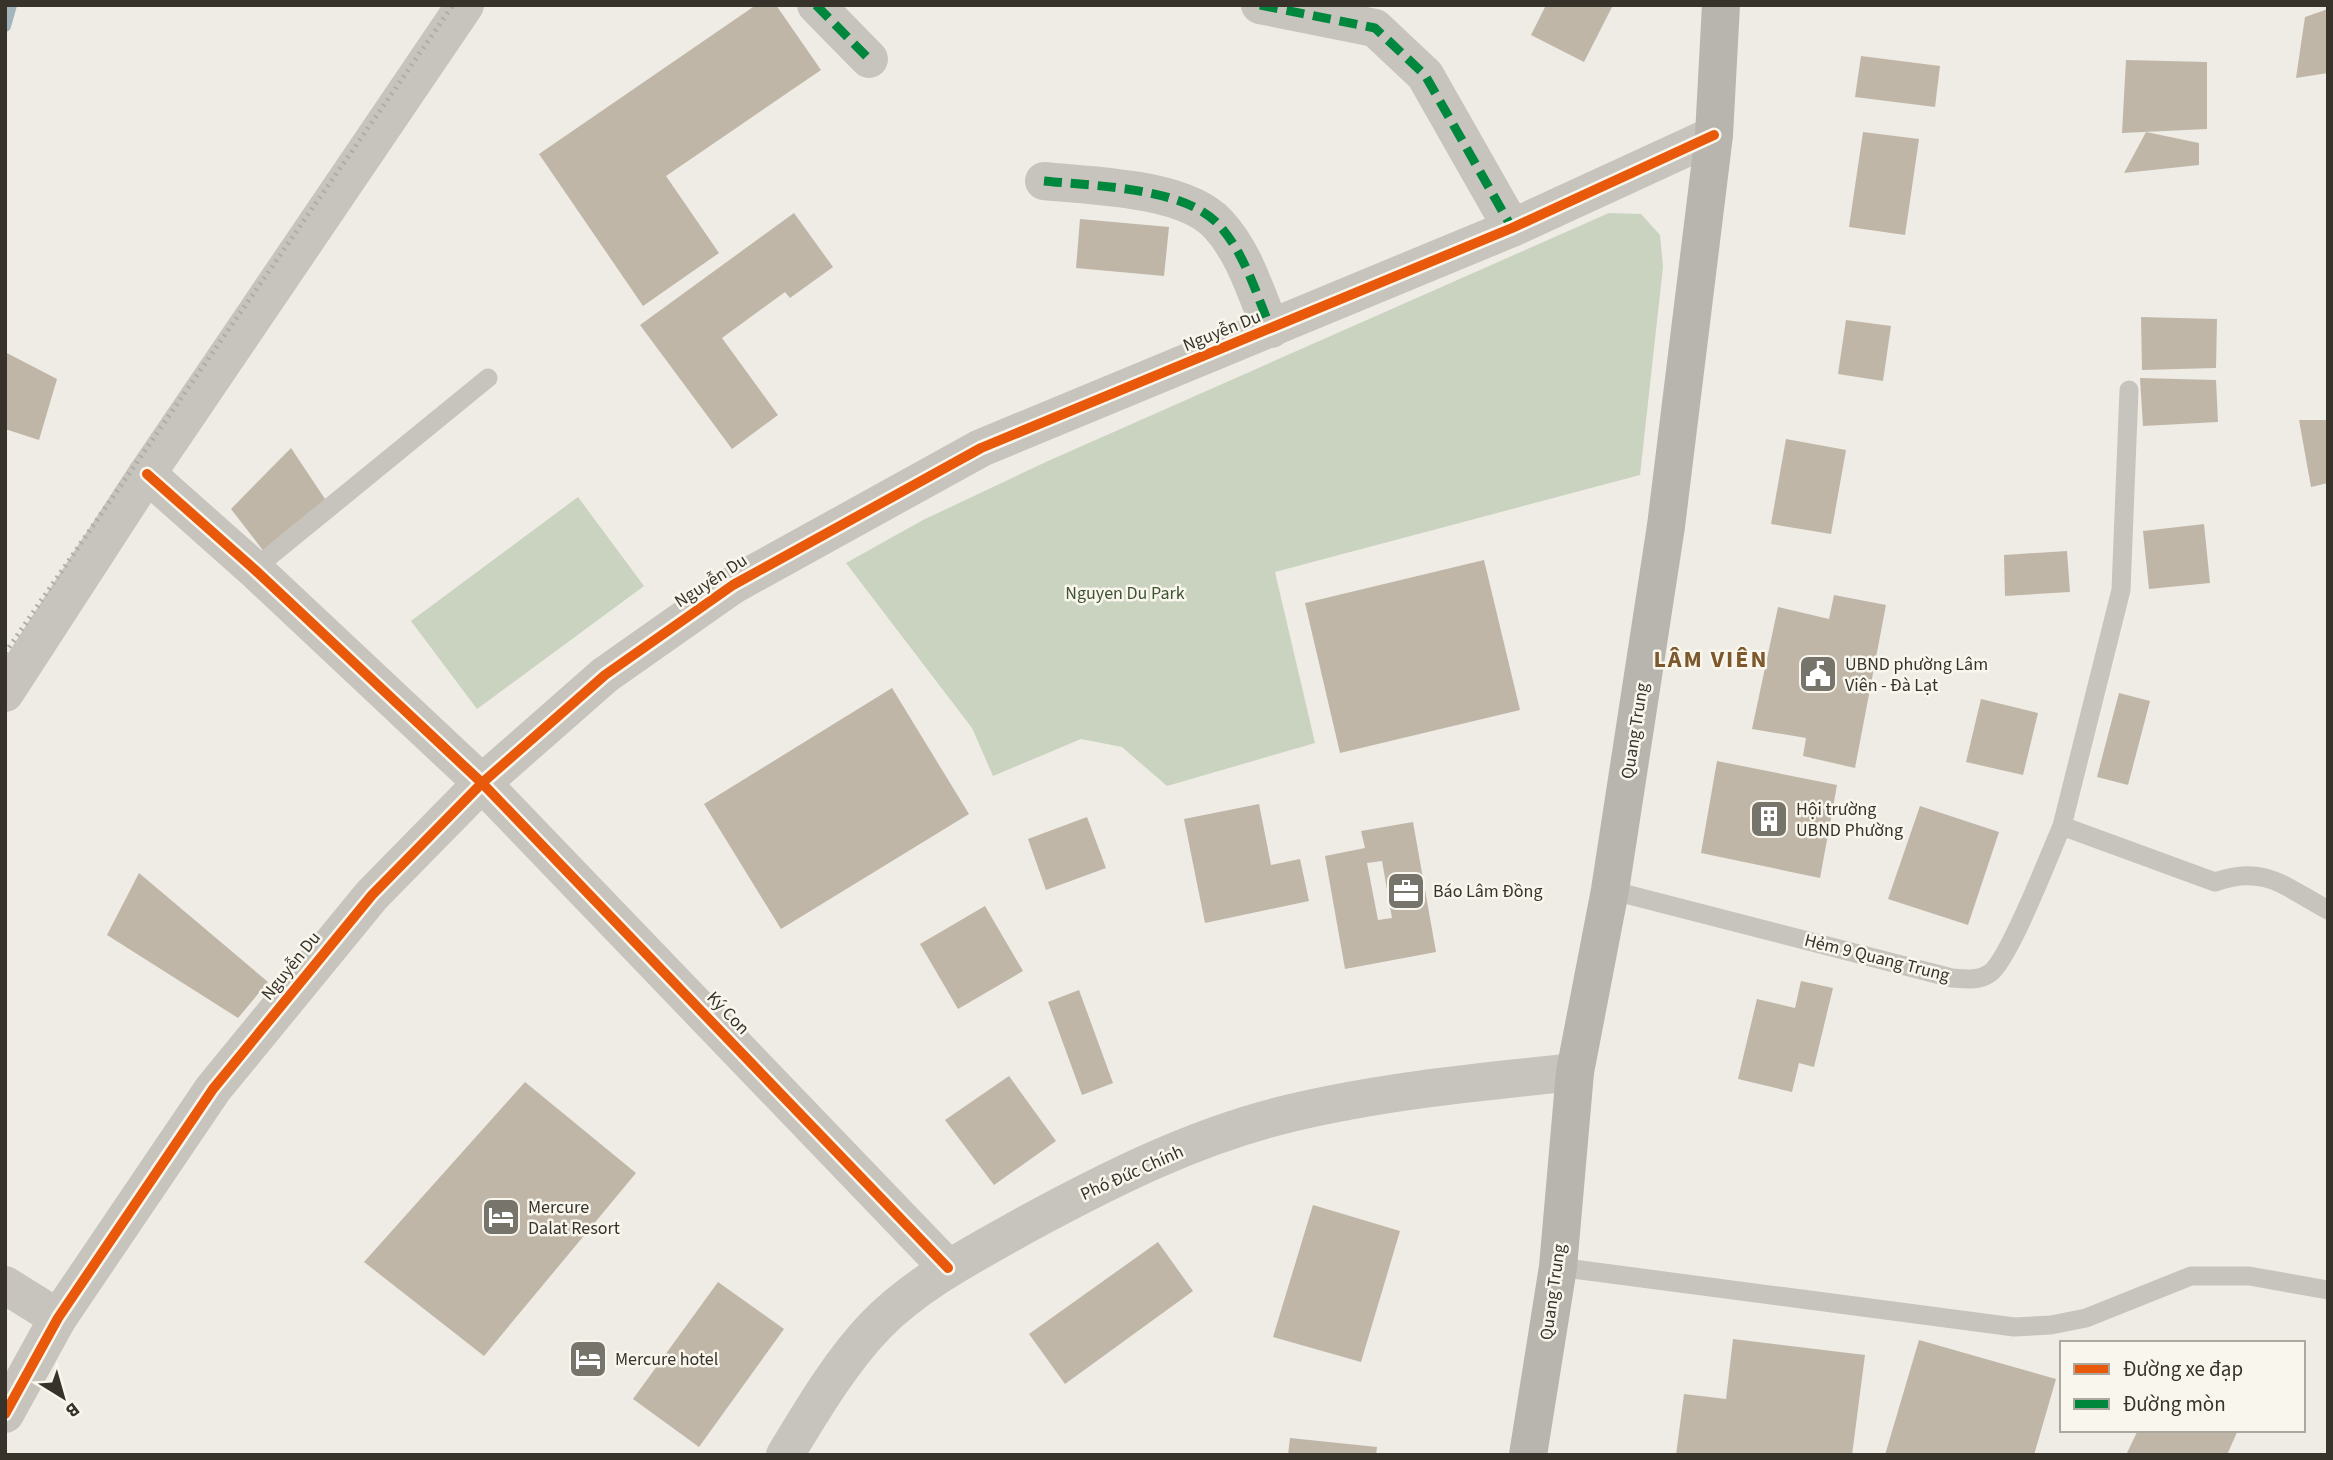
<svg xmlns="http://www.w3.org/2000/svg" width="2333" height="1460" viewBox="0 0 2333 1460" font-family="'Source Sans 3',sans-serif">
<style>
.green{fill:#cad3c0}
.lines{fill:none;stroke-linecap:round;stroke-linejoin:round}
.stream{stroke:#a2b5bc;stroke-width:12}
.building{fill:#c0b6a8;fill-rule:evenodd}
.service{stroke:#c7c4bd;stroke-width:19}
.minor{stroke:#c7c4bd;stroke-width:38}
.tertiary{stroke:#c7c4bd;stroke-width:38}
.secondary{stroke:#b7b5ae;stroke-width:38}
.rail{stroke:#afada8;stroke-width:5;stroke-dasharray:2 5;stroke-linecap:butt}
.quiet{stroke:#00873e;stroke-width:9;stroke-dasharray:18 9;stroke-linecap:butt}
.cycleway-casing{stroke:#f9f7ed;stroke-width:15}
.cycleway{stroke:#e8590c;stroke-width:10}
.labels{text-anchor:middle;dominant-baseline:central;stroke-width:5;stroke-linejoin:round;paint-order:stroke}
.street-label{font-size:18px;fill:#37332b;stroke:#f9f7ed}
.park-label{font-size:18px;fill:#3d5331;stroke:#f9f7ed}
.poi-label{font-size:18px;fill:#37332b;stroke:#f9f7ed;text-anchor:start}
.district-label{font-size:24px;font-weight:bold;letter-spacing:2px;fill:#7e582d;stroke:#f9f7ed}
</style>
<rect width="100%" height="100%" fill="#eeece4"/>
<g class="green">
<path d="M1609 213 1641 214 1660 235 1663 267 1640 475 1275 572 1315 743 1167 786 1122 747 1081 739 993 776 972 728 846 563 923 520 1048 461Z"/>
<path d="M578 497 644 586 477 709 411 621Z"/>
</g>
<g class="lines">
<path class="stream" d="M5 26 11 5"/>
</g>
<g class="building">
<path d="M756 5H776L821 70 666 176 719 253 643 306 539 154Z"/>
<path d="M1546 5H1613L1584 62 1531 35Z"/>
<path d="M2328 9V73L2296 78 2305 17Z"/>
<path d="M1861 56 1940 66 1935 107 1855 97Z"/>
<path d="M2126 60 2207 62V129L2122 133Z"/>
<path d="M1863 132 1919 139 1905 235 1849 227Z"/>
<path d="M2146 132 2199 143V165L2124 173Z"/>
<path d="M794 213 833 267 790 298 785 292 722 338 778 415 732 449 640 325Z"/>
<path d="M1080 219 1169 227 1164 276 1076 268Z"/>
<path d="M2141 317 2217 319 2216 368 2142 370Z"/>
<path d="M1846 320 1891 326 1883 381 1838 374Z"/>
<path d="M5 352 57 379 39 440 5 429Z"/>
<path d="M2140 378 2216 380 2218 422 2143 426Z"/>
<path d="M2299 420H2328V483L2311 487Z"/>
<path d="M1786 439 1846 450 1831 534 1771 524Z"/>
<path d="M291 448 329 505 265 553 231 509Z"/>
<path d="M2204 524 2210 583 2149 589 2143 531Z"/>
<path d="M2067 551 2070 592 2005 596 2004 555Z"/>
<path d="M1484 560 1520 710 1340 753 1305 603Z"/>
<path d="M1834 595 1886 605 1855 768 1803 756 1806 738 1752 729 1778 607 1829 619Z"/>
<path d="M892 688 969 814 781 929 704 804Z"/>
<path d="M2119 693 2150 701 2128 785 2097 777Z"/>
<path d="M1981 699 2038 713 2023 775 1966 762Z"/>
<path d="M1717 761 1837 785 1820 878 1701 853Z"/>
<path d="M1259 804 1271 865 1300 859 1309 901 1205 923 1184 819Z"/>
<path d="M1920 806 1999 832 1968 925 1888 899Z"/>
<path d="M1087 817 1106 868 1046 890 1028 839Z"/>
<path d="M1413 822 1436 952 1345 969 1325 856 1365 848 1361 831ZM1382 861 1392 918 1378 920 1367 863Z"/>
<path d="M139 873 268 982 238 1018 107 935Z"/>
<path d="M985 906 1023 971 958 1009 920 944Z"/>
<path d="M1801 981 1833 988 1814 1067 1799 1063 1792 1092 1738 1079 1757 999 1795 1008Z"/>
<path d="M1079 990 1113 1083 1082 1095 1048 1002Z"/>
<path d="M1009 1076 1056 1141 994 1185 945 1120Z"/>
<path d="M525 1082 636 1173 484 1356 364 1262Z"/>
<path d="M1313 1205 1400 1231 1361 1362 1273 1337Z"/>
<path d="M1158 1242 1193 1291 1065 1384 1029 1334Z"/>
<path d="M718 1282 784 1329 699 1447 633 1399Z"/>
<path d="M1733 1339 1865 1355 1852 1455H1676L1684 1394 1726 1399Z"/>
<path d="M1919 1340 2056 1379 2034 1455H1885Z"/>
<path d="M2138 1430H2238L2227 1455H2126Z"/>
<path d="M1290 1438 1377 1447 1376 1455H1288Z"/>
</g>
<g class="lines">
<g class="service">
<path d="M254 569 488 378"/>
<path d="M2062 826 2121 590 2129 390"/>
<path d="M1610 890 1952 978C1965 979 1979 981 1990 973 2009 960 2050 853 2062 826L2215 882C2264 864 2285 887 2328 910"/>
<path d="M1558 1267 2014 1327 2051 1325 2086 1318 2191 1276H2249L2328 1290"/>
</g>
<g class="minor">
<path d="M816 5 869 59"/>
<path d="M1260 5 1375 28 1425 75 1512 228"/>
<path d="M1044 181C1092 186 1184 187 1218 224 1245 253 1256 294 1271 329"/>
<path d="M147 474 254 569 482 783 948 1268"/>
<path d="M5 693 147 474 465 5"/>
<path d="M5 1285 58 1318"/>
<path d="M785 1455C811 1412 841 1361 876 1325 918 1282 974 1254 1025 1225 1108 1180 1195 1136 1287 1114 1382 1091 1479 1082 1575 1072"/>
</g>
<path class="tertiary" d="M5 1414 58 1318 213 1089 372 895 482 783 605 675 733 585 981 448 1512 228 1714 135"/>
<path class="secondary" d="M1528 1455 1558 1267 1575 1072 1610 890 1666 526 1714 135 1721 5"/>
<path class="rail" d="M5 653 453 5"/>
<g class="quiet">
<path d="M816 5 869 59"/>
<path d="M1260 5 1375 28 1425 75 1512 228"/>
<path d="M1044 181C1092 186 1184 187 1218 224 1245 253 1256 294 1271 329"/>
</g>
<defs>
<g id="cycleway">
<path d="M147 474 254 569 482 783 948 1268"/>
<path d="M5 1414 58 1318 213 1089 372 895 482 783 605 675 733 585 981 448 1512 228 1714 135"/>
</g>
</defs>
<use href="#cycleway" class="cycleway-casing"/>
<use href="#cycleway" class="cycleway"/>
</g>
<defs>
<symbol id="civic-square" viewBox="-11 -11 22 22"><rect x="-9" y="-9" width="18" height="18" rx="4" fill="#77746c" stroke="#f9f7ed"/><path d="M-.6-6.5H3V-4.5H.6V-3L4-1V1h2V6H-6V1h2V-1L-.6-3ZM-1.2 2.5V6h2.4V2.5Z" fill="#fff"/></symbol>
<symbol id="building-square" viewBox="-11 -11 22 22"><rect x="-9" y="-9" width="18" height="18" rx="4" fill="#77746c" stroke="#f9f7ed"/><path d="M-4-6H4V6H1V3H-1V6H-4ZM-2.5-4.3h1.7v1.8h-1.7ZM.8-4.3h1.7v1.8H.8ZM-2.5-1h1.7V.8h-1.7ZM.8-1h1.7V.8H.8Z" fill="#fff"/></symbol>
<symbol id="office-square" viewBox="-11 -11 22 22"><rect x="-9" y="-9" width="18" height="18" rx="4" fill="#77746c" stroke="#f9f7ed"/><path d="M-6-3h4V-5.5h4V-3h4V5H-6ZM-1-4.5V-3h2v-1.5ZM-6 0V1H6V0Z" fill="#fff"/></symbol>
<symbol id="hotel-square" viewBox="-11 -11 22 22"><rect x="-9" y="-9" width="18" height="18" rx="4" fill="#77746c" stroke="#f9f7ed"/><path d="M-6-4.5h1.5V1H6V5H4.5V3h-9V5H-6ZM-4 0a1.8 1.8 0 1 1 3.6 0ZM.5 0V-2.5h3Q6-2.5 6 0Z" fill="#fff"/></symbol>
</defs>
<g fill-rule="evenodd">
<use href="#civic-square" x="1796" y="652" width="44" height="44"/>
<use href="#building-square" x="1747" y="797" width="44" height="44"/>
<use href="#office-square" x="1384" y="869" width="44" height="44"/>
<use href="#hotel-square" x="479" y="1195" width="44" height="44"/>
<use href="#hotel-square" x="566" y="1337" width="44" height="44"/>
</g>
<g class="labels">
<g class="street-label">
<text transform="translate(1222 331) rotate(-22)">Nguyễn Du</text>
<text transform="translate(711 581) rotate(-33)">Nguyễn Du</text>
<text transform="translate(1635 731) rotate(-81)">Quang Trung</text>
<text transform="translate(1877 958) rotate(14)">Hẻm 9 Quang Trung</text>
<text transform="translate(291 966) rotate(-51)">Nguyễn Du</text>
<text transform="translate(728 1013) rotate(46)">Ký Con</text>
<text transform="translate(1132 1173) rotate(-24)">Phó Đức Chính</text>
<text transform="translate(1553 1292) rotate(-82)">Quang Trung</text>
</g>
<g class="park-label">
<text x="1125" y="593">Nguyen Du Park</text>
</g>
<g class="poi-label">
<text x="1845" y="664">UBND phường Lâm<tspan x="1845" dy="21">Viên - Đà Lạt</tspan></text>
<text x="1796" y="809">Hội trường<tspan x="1796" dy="21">UBND Phường</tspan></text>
<text x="1433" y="891">Báo Lâm Đồng</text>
<text x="528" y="1207">Mercure<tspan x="528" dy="21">Dalat Resort</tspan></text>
<text x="615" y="1359">Mercure hotel</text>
</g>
<g class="district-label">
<text x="1711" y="659">LÂM VIÊN</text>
</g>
</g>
<rect width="2333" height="1460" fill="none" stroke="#37332b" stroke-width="14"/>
<rect x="2060" y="1341" width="245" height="91" fill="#f9f7ed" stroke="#aba99f" stroke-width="2"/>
<rect x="2074" y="1364" width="35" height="10" fill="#e8590c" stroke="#aba99f" stroke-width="2"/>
<text x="2123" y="1376" font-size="21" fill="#37332b">Đường xe đạp</text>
<rect x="2074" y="1399" width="35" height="10" fill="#00873e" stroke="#aba99f" stroke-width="2"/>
<text x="2123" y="1411" font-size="21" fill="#37332b">Đường mòn</text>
<g transform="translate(63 1397) rotate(143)" stroke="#f9f7ed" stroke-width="5" paint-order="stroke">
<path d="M0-5L12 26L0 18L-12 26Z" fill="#37332b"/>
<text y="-10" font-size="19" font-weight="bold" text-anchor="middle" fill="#37332b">B</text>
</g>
</svg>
